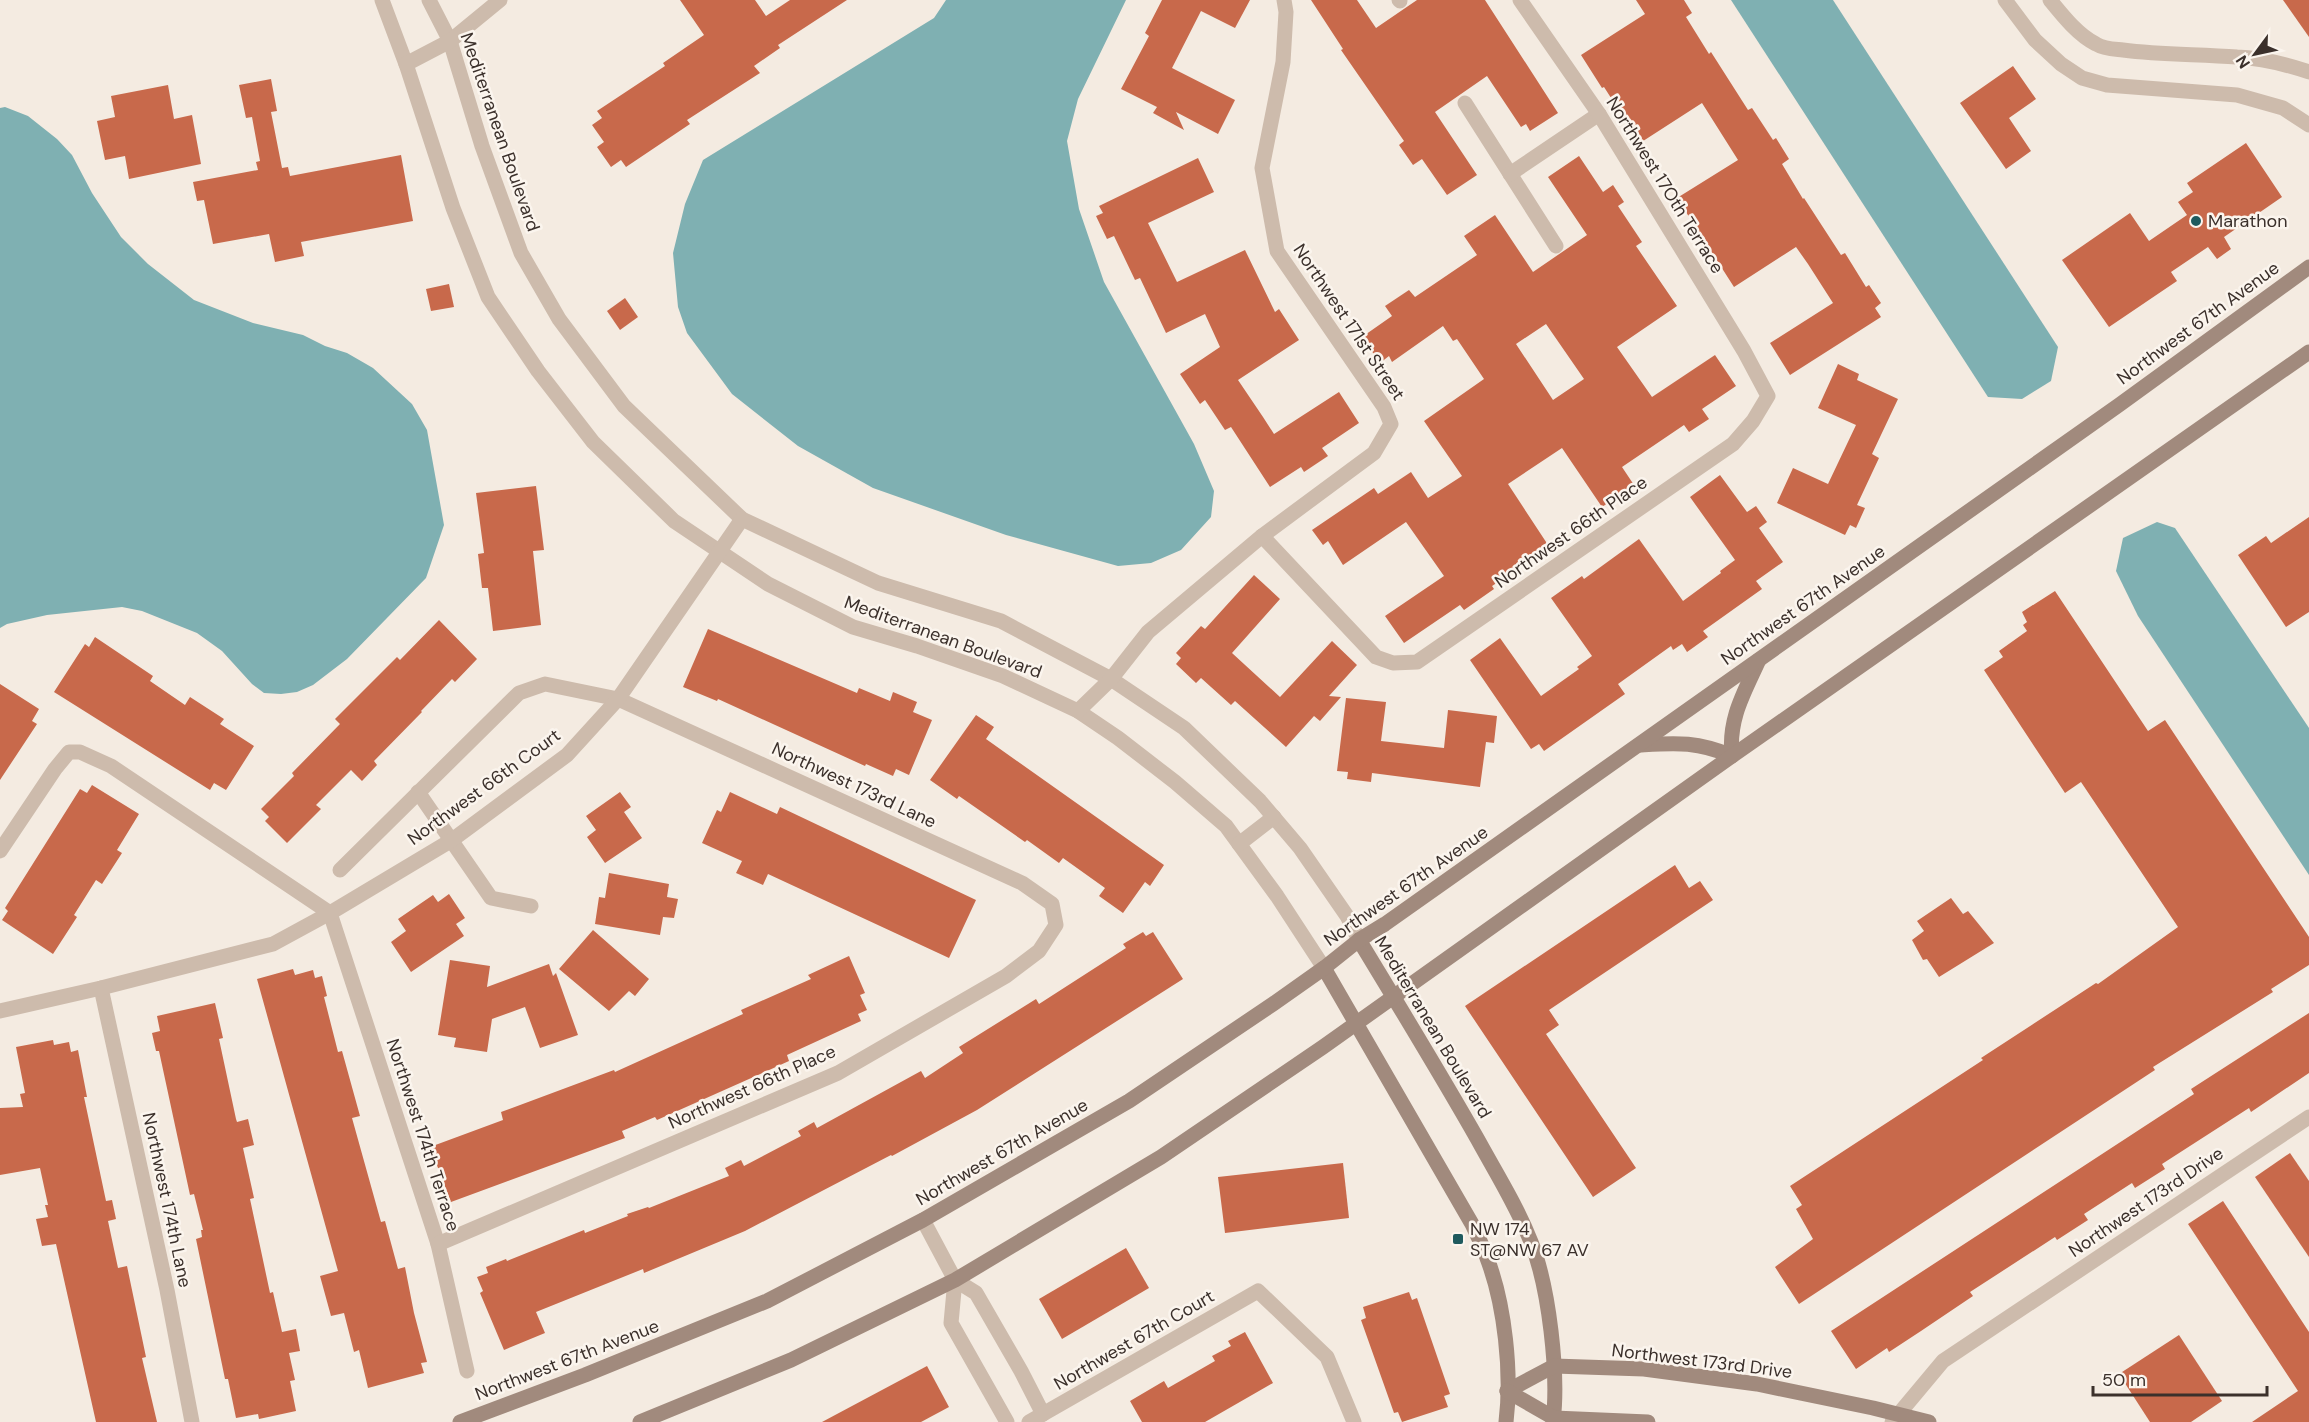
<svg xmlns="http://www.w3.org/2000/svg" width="2309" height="1422" viewBox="0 0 2309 1422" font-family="'DM Sans',sans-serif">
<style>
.water{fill:#7fb0b2}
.building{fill:#c8694b;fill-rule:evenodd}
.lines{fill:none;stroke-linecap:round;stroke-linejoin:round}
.street{stroke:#cdbbac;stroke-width:15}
.secondary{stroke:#a18a7d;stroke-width:15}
.poi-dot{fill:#1f5a5e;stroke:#fbf5ee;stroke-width:2}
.labels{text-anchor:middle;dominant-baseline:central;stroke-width:5;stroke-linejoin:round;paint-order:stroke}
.street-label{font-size:18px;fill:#3b302b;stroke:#fbf5ee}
.poi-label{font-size:18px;fill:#3b302b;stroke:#fbf5ee;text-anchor:start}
</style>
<rect width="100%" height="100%" fill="#f4ebe1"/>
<g class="water">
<path d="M946 0H1126L1078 99 1067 141 1079 209 1104 282 1194 444 1214 491 1211 517 1181 550 1151 563 1118 566 1006 535 873 488 798 446 732 394 687 333 678 307 673 253 685 204 703 160 934 18Z"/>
<path d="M1731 0H1833L2058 347 2051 381 2022 399 1988 397Z"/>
<path d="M5 107 28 116 57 139 72 155 92 193 121 237 148 264 194 300 253 323 303 335 325 346 347 353 373 368 412 404 427 430 444 525 426 578 347 659 313 685 297 692 281 694 264 693 252 684 222 651 197 633 142 611 122 607 47 615 7 624 0 628V108Z"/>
<path d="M2157 522 2175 528 2309 728V875L2138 616 2116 571 2123 538Z"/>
</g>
<g class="building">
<path d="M680 0H755L766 16 790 0H847L778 45 780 48 754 66 760 73 687 120 690 124 626 167 621 160 611 167 597 147 604 142 592 125 602 118 597 111 665 66 663 63 704 35Z"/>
<path d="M1162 0H1250L1235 28 1201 11 1172 68 1235 100 1218 134 1176 112 1184 130 1153 113 1157 107 1121 89 1149 36 1145 33Z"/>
<path d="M1311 0H1357L1376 28 1417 0H1485L1558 113 1530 131 1526 124 1521 127 1487 76 1435 112 1477 175 1447 195 1422 159 1413 165 1399 145 1404 141 1341 50 1343 49Z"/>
<path d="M1636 0H1684L1692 13 1686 17 1709 54 1711 52 1748 110 1752 108 1773 140 1776 138 1789 159 1782 164 1803 199 1804 198 1841 255 1845 253 1866 287 1869 285 1881 303 1875 308 1881 317 1790 375 1770 343 1833 303 1808 264 1796 247 1734 287 1677 198 1738 160 1702 103 1640 143 1604 87 1602 88 1581 55 1645 14Z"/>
<path d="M2283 0H2309V37Z"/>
<path d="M2013 66 2036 99 2009 118 2031 151 2006 169 1960 103Z"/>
<path d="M271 79 277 111 271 112 282 168 288 167 290 176 401 155 413 221 301 242 304 256 275 262 269 234 213 244 204 200 197 201 193 182 258 170 256 162 260 161 252 117 246 118 239 85Z"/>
<path d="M168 85 174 119 192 115 201 164 129 179 125 156 105 160 97 121 115 117 111 96Z"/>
<path d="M2246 143 2282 197 2224 237 2231 249 2217 259 2208 247 2171 272 2177 281 2109 327 2062 260 2130 213 2149 241 2187 215 2178 202 2193 192 2187 183Z"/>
<path d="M1579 156 1603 192 1613 185 1624 202 1618 206 1642 242 1636 246 1677 306 1617 347 1652 397 1715 355 1736 386 1702 409 1709 419 1689 432 1684 425 1622 467 1634 485 1602 507 1562 448 1508 484 1550 548 1492 586 1494 589 1464 610 1460 605 1404 643 1385 616 1444 576 1406 522 1343 565 1328 541 1323 545 1312 530 1374 488 1378 494 1411 472 1428 498 1462 476 1424 421 1484 379 1457 339 1453 341 1443 326 1392 362 1389 356 1380 363 1362 337 1392 316 1385 306 1409 290 1415 297 1477 255 1464 236 1495 215 1533 272 1587 235 1548 177ZM1546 324 1584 379 1553 400 1516 344Z"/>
<path d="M1198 158 1214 192 1148 223 1177 282 1245 250 1275 312 1279 309 1299 340 1238 380 1263 417 1274 434 1339 392 1359 423 1322 448 1328 456 1304 472 1301 467 1270 487 1231 427 1225 430 1205 400 1200 404 1180 374 1220 347 1205 314 1166 333 1140 278 1135 280 1114 236 1107 239 1096 216 1103 213 1099 206Z"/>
<path d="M449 284 454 307 431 311 426 289Z"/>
<path d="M625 298 638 317 620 330 607 311Z"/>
<path d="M1838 364 1859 374 1857 380 1898 399 1872 454 1879 458 1857 505 1865 508 1856 528 1850 525 1845 535 1777 503 1793 468 1828 484 1856 425 1818 408Z"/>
<path d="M1720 475 1747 512 1756 506 1767 522 1759 528 1783 562 1756 581 1762 589 1703 631 1708 637 1687 652 1682 644 1673 650 1671 646 1618 684 1625 694 1544 751 1539 744 1531 749 1470 660 1500 638 1541 696 1579 669 1577 667 1592 656 1551 598 1582 576 1584 579 1639 539 1683 601 1721 573 1720 571 1735 560 1690 497Z"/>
<path d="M536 486 544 550 533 551 541 625 493 631 488 588H482L478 554 484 553 476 493Z"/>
<path d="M2309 517V612L2286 627 2238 555 2266 536 2271 543Z"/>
<path d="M1254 575 1280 599 1232 653 1280 697 1332 641 1357 665 1329 696 1341 697 1320 721 1314 716 1286 747 1235 701 1231 705 1201 678 1196 683 1176 664 1181 658 1176 653 1201 626 1205 629Z"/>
<path d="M2055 591 2148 731 2165 720 2309 937V965L2271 989 2273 992 2153 1067 2155 1070 1799 1304 1775 1267 1813 1239 1796 1209 1802 1205 1790 1186 1983 1060 1981 1058 2096 983 2098 984 2178 927 2081 782 2065 793 1984 670 2003 657 1999 651 2027 631 2023 625 2027 622 2022 612Z"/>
<path d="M439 620 477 659 455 682 452 679 421 711 422 712 374 761 377 765 362 781 351 770 316 805 321 809 287 843 265 821 269 817 261 809 294 776 292 773 340 724 335 719 397 657 400 660Z"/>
<path d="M708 629 857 693 859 688 890 701 893 692 917 702 913 712 932 720 909 775 896 769 893 776 866 764 865 766 718 699 717 701 683 687Z"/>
<path d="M95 637 153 676 150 681 185 705 190 697 224 719 220 724 254 746 226 790 214 783 210 790 54 692 85 644 89 647Z"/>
<path d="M0 684 39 709 32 721 37 724 0 780Z"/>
<path d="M1346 698 1386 702 1381 741 1444 748 1448 710 1497 716 1494 743 1486 742 1480 787 1372 773 1371 782 1347 779 1348 772 1337 771Z"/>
<path d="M976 715 994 727 986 739 1164 865 1150 886 1145 882 1123 913 1099 896 1105 888 1063 858 1059 863 1027 840 1025 842 959 796 957 799 930 780Z"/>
<path d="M92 785 139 814 117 850 122 853 102 884 96 880 74 915 77 917 53 954 2 920 8 911 5 908 80 789 87 793Z"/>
<path d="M620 792 631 807 624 812 642 838 605 863 587 837 596 830 586 816Z"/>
<path d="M730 792 777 814 780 807 976 900 949 958 768 874 763 885 736 873 742 861 702 843 717 810 721 812Z"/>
<path d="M1675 865 1689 888 1700 881 1713 900 1549 1010 1559 1025 1546 1034 1636 1168 1593 1197 1465 1006Z"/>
<path d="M609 873 669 884 667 897 678 899 674 918 663 917 660 935 595 924 599 897 605 898Z"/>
<path d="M449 894 465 918 456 924 464 936 411 972 391 942 406 931 398 919 433 895 438 902Z"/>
<path d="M1951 898 1963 914 1968 911 1994 943 1939 977 1927 959 1923 960 1912 940 1924 931 1917 921Z"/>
<path d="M593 930 649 979 635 996 629 991 609 1011 559 969Z"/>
<path d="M1143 932 1146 936 1153 932 1183 979 977 1110 892 1156 891 1155 745 1231 644 1273 643 1269 536 1312 545 1333 504 1350 480 1293 483 1291 477 1277 488 1273 486 1267 506 1259 507 1261 584 1230 585 1233 628 1216 627 1214 648 1207 649 1208 729 1176 725 1168 741 1160 744 1166 801 1136 798 1131 814 1122 817 1128 921 1071 925 1078 963 1053 959 1047 1036 999 1039 1004 1126 948 1123 944Z"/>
<path d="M849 956 865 993 860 995 867 1010 858 1014 861 1021 787 1055 789 1061 758 1075 657 1120 655 1117 622 1131 625 1138 451 1202 430 1147 503 1120 501 1112 614 1070 615 1072 743 1014 741 1010 811 979 808 975Z"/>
<path d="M450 960 490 966 487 987 549 964 553 976 556 973 578 1035 540 1048 525 1007 492 1019 487 1052 454 1047 456 1038 438 1035Z"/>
<path d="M293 969 295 975 313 970 315 978 322 976 327 996 324 997 338 1052 342 1051 360 1116 352 1118 381 1222 385 1221 398 1269 405 1267 414 1313 427 1362 421 1363 424 1373 368 1388 359 1350 354 1352 344 1313 331 1316 320 1276 338 1271 257 979Z"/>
<path d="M215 1003 223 1038 219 1039 236 1119 237 1122 248 1119 254 1145 243 1148 254 1198 250 1199 270 1293 273 1292 282 1332 296 1329 300 1351 289 1353 295 1380 290 1381 296 1411 259 1419 258 1414 236 1418 228 1379H225L196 1239 202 1237 201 1230H203L194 1194 190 1195 159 1051H156L152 1033 160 1031 157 1016Z"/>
<path d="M2309 1013V1073L2251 1112 2249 1108 2162 1164 2165 1169 2135 1188 2132 1183 2084 1214 2088 1220 2057 1240 2055 1237 1970 1292 1973 1296 1921 1331 1889 1352 1887 1348 1856 1369 1831 1331 2194 1094 2191 1089Z"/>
<path d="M53 1040 54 1045 69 1042 71 1052 78 1050 87 1097H84L106 1201 112 1200 116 1219 108 1221 118 1268 127 1266 146 1357 142 1358 157 1422H96L56 1244 42 1246 36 1219 48 1217 45 1205H48L40 1168 0 1175V1108L23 1107 20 1094 25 1093 16 1047Z"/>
<path d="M2290 1153 2309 1181V1257L2255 1177Z"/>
<path d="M1343 1163 1349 1218 1225 1233 1218 1177Z"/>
<path d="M2223 1201 2309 1332V1422H2252L2298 1391 2188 1224Z"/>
<path d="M1126 1248 1149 1288 1062 1339 1039 1299Z"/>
<path d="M1409 1292 1412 1300 1417 1298 1450 1394 1444 1396 1448 1407 1402 1422 1398 1412 1394 1413 1361 1320 1366 1318 1363 1307Z"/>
<path d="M1245 1332 1273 1383 1205 1422H1142L1130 1401 1164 1381 1168 1388 1215 1361 1212 1356 1231 1346 1228 1341Z"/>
<path d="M2179 1335 2222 1401 2191 1422H2150L2119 1374Z"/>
<path d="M927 1366 949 1407 921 1422H822Z"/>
</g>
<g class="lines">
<g class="street">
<path d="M382 0 406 64 453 208 488 297 538 371 593 442 674 521 768 584 853 627 917 646 1003 676 1078 711 1118 738 1175 782 1226 826 1277 896 1324 968"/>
<path d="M429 0 450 41 482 146 521 253 559 319 624 406 742 519 878 583 1001 621 1111 679 1184 728 1260 801 1300 848 1347 916 1359 940"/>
<path d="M1399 0 1400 1"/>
<path d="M2005 0 2035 40 2061 64 2082 78 2107 85 2237 95 2283 108 2309 125"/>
<path d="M2050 0C2063 16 2078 35 2096 44 2104 49 2114 49 2123 50 2161 55 2199 54 2237 57 2262 58 2285 64 2309 72"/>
<path d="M406 64 450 41 500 0"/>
<path d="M1465 103 1556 246"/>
<path d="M1510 174 1599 114"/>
<path d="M1262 536 1376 657 1393 663 1417 662 1733 444 1753 421 1768 396 1744 351 1599 114 1520 0"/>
<path d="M1078 711 1111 679 1148 632 1262 536 1374 453 1391 424 1384 407 1277 251 1262 168 1283 62 1286 12 1284 0"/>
<path d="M418 792 491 898 531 906"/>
<path d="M1239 844 1274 817"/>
<path d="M0 851 55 769 69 752H80L111 766 330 913 438 1244 467 1371"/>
<path d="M340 870 519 693 545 684 618 699 1022 883 1052 904 1056 925 1039 951 1006 976 838 1073 438 1244"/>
<path d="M101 988 167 1290 192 1422"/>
<path d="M0 1011 101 988 273 944 330 913 452 840 567 755 618 699 742 519"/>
<path d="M923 1220 955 1280 976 1293 1021 1371 1043 1414"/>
<path d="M955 1280 951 1323 1007 1422"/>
<path d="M1029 1422 1258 1291 1327 1357 1354 1422"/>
<path d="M1892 1422 1943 1361 2309 1117"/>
</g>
<g class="secondary">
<path d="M1639 745C1676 743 1696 741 1732 756 1728 719 1744 693 1759 660"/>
<path d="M1359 940C1399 1006 1440 1073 1478 1140 1496 1173 1517 1206 1531 1242 1549 1287 1559 1374 1553 1422"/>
<path d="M1324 968 1472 1224C1477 1235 1483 1246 1487 1258 1505 1305 1512 1373 1506 1422"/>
<path d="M1507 1391 1554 1366 1644 1369 1757 1384 1873 1408 1929 1422"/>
<path d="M1507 1391 1554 1418 1648 1422"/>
<path d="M460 1422 585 1375 767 1301 923 1220 1129 1101 1273 1004 1324 968 1359 940 1385 924 2119 405 2309 267"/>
<path d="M640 1422 791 1360 955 1280 1161 1157 1323 1047 1732 756 2309 352"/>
</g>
</g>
<g class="poi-dot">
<circle cx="2196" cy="221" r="6"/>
<rect x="1452" y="1233" width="12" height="12" rx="3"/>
</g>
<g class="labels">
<g class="street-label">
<text transform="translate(500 132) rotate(71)">Mediterranean Boulevard</text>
<text transform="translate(1665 185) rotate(58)">Northwest 17Oth Terrace</text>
<text transform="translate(1349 322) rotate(56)">Northwest 171st Street</text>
<text transform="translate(2198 323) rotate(-36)">Northwest 67th Avenue</text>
<text transform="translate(1571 532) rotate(-35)">Northwest 66th Place</text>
<text transform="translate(1803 605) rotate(-35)">Northwest 67th Avenue</text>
<text transform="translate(943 637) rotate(20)">Mediterranean Boulevard</text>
<text transform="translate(854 785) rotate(25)">Northwest 173rd Lane</text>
<text transform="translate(484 787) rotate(-36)">Northwest 66th Court</text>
<text transform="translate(1406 886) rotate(-35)">Northwest 67th Avenue</text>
<text transform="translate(1433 1027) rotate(59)">Mediterranean Boulevard</text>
<text transform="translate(752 1087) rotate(-24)">Northwest 66th Place</text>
<text transform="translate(423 1135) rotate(72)">Northwest 174th Terrace</text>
<text transform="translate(1002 1152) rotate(-30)">Northwest 67th Avenue</text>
<text transform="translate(167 1200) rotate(78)">Northwest 174th Lane</text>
<text transform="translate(2146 1202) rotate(-34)">Northwest 173rd Drive</text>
<text transform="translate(1134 1340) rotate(-30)">Northwest 67th Court</text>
<text transform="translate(567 1360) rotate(-21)">Northwest 67th Avenue</text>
<text transform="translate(1702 1361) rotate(7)">Northwest 173rd Drive</text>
</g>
<g class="poi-label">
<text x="2208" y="221">Marathon</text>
<text x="1470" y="1229">NW 174<tspan x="1470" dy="21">ST@NW 67 AV</tspan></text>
</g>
</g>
<g transform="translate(2255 54) rotate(237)" stroke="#fbf5ee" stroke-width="4.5" paint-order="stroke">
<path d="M0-4.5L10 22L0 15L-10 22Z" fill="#3b302b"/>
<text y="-9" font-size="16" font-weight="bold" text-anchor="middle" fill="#3b302b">N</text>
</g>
<path d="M2093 1386v9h174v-9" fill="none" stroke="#3b302b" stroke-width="3"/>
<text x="2102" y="1386" font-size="18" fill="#3b302b" stroke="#fbf5ee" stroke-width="4.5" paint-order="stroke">50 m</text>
</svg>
